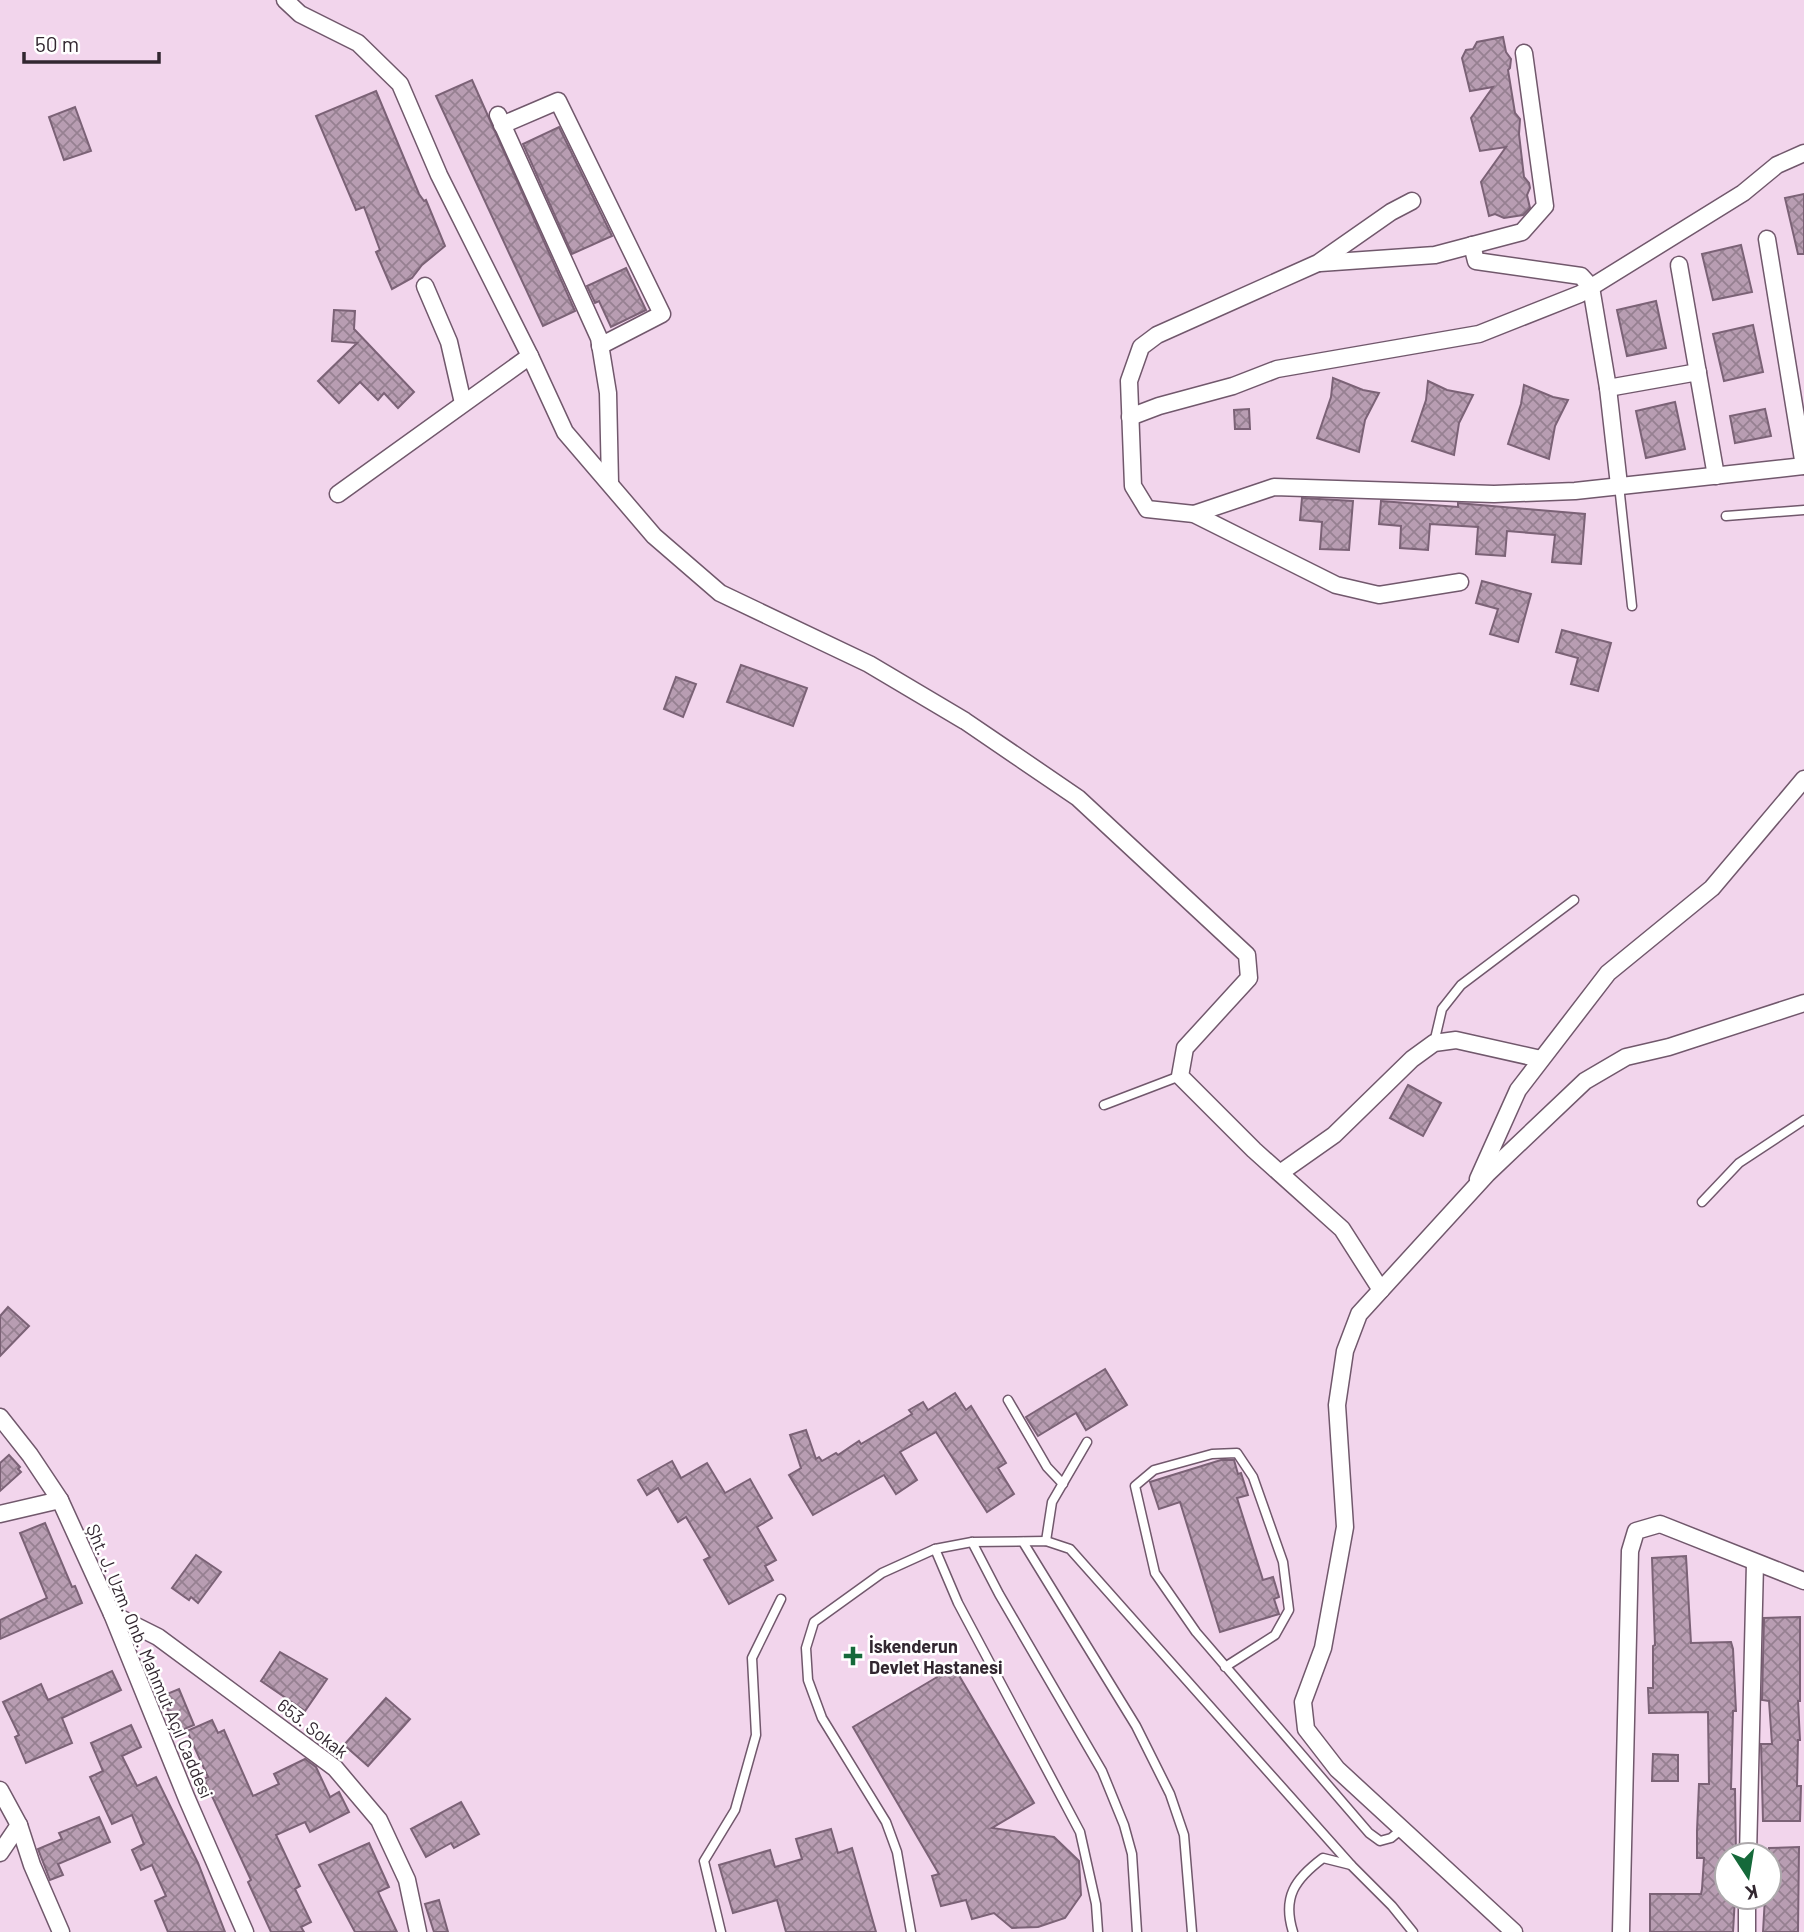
<svg xmlns="http://www.w3.org/2000/svg" width="1804" height="1932" viewBox="0 0 1804 1932" font-family="Barlow,sans-serif">
<style>
.building{fill:url(#building-cross-hatch);stroke:#7b6276;stroke-width:2}
.lines{fill:none;stroke-linecap:round;stroke-linejoin:round}
.lane-casing{stroke:#71586c;stroke-width:11}
.street-casing{stroke:#71586c;stroke-width:19}
.lane{stroke:#fff;stroke-width:8}
.street{stroke:#fff;stroke-width:16}
.poi-dot{fill:#15693a;stroke:#fff;stroke-width:2.5}
.labels{text-anchor:middle;dominant-baseline:central;stroke-width:5;stroke-linejoin:round;paint-order:stroke}
.poi-label{font-size:18px;font-weight:bold;fill:#322730;stroke:#fff;text-anchor:start}
.street-label{font-size:18px;fill:#322730;stroke:#fff}
</style>
<defs>
<pattern id="building-cross-hatch" width="8" height="8" patternUnits="userSpaceOnUse" patternTransform="scale(1.75)"><rect width="8" height="8" fill="#b89db2"/><path d="M0 0l8 8M0 8l8-8" fill="none" stroke="#968091"/></pattern>
</defs>
<rect width="100%" height="100%" fill="#f2d5ec"/>
<g class="building">
<path d="M1503 37 1506 52 1511 59 1510 68 1508 70 1515 113 1520 119 1519 134 1524 177 1529 183 1530 188 1527 195 1530 208 1523 215 1504 218 1495 214 1489 216 1481 182 1506 147 1480 151 1471 118 1493 87 1470 91 1462 58 1466 50 1473 49 1477 42Z"/>
<path d="M472 80 575 311 543 326 436 96Z"/>
<path d="M376 91 419 194 424 201 426 200 445 246 422 265 412 278 392 289 376 252 380 250 364 207 356 210 316 116Z"/>
<path d="M75 107 91 151 64 160 49 117Z"/>
<path d="M559 127 612 236 572 254 523 144Z"/>
<path d="M1804 194V254H1798L1785 198Z"/>
<path d="M1741 245 1752 292 1713 300 1702 254Z"/>
<path d="M626 268 646 310 611 327 599 301 595 303 587 286Z"/>
<path d="M1656 301 1666 348 1627 356 1617 310Z"/>
<path d="M334 310 355 311 354 329 414 392 398 408 384 393 378 400 360 382 339 403 318 381 357 343 332 341Z"/>
<path d="M1753 325 1763 372 1724 381 1713 334Z"/>
<path d="M1333 378 1363 390 1379 393 1365 420 1359 452 1317 438 1331 397Z"/>
<path d="M1428 381 1447 390 1473 395 1459 423 1454 455 1412 441 1426 400Z"/>
<path d="M1524 385 1553 397 1568 400 1555 426 1549 459 1508 444 1521 404Z"/>
<path d="M1675 402 1685 449 1646 458 1636 411Z"/>
<path d="M1249 409 1250 429H1235L1234 410Z"/>
<path d="M1765 409 1771 436 1735 443 1730 416Z"/>
<path d="M1302 498 1353 501 1349 550 1320 549 1322 522 1300 520Z"/>
<path d="M1381 501 1458 507V503L1469 504 1585 514 1581 564 1552 562 1555 535 1507 531 1505 556 1476 554 1478 527 1430 524 1428 550 1400 548 1401 526 1379 524Z"/>
<path d="M1482 581 1531 594 1518 642 1490 634 1498 609 1476 603Z"/>
<path d="M1562 630 1611 643 1598 691 1571 684 1578 658 1556 652Z"/>
<path d="M741 665 807 688 793 726 727 702Z"/>
<path d="M676 677 696 684 683 717 664 709Z"/>
<path d="M1408 1085 1441 1103 1423 1136 1390 1118Z"/>
<path d="M8 1307 29 1326 0 1356V1316Z"/>
<path d="M1105 1369 1127 1405 1086 1430 1076 1413 1038 1436 1026 1417Z"/>
<path d="M955 1393 966 1410 971 1406 1006 1463 998 1468 1014 1494 987 1512 936 1432 900 1452 917 1480 896 1494 884 1475 813 1515 789 1475 801 1468 790 1435 806 1430 816 1459 819 1457 822 1461 836 1453 838 1455 859 1441 861 1444 912 1414 909 1410 923 1402 928 1410Z"/>
<path d="M9 1455 20 1467 18 1469 21 1472 0 1491V1463Z"/>
<path d="M1221 1460H1234L1238 1474 1241 1473 1248 1495 1237 1498 1263 1580 1273 1577 1279 1597 1274 1599 1279 1614 1220 1632 1180 1502 1159 1509 1150 1482Z"/>
<path d="M672 1461 681 1478 707 1463 725 1493 750 1479 772 1518 757 1527 776 1560 765 1566 773 1580 729 1604 704 1560 710 1557 686 1517 678 1522 658 1488 647 1495 638 1480Z"/>
<path d="M45 1523 72 1587 75 1586 82 1603 0 1639V1620L47 1598 20 1533Z"/>
<path d="M196 1555 221 1572 198 1603 191 1597 189 1600 172 1588Z"/>
<path d="M1686 1556 1691 1643 1731 1642 1733 1649 1736 1711H1733L1731 1789H1735L1736 1855H1727V1897H1735L1733 1932H1650V1894H1701L1702 1889 1704 1858H1697V1831L1699 1784H1709L1708 1712 1649 1713 1648 1688H1653V1646L1655 1645 1652 1558Z"/>
<path d="M1800 1617V1701H1798L1800 1740H1798L1797 1786H1801L1800 1821H1763L1761 1744H1772L1769 1701 1762 1700 1764 1618Z"/>
<path d="M280 1652 327 1679 305 1711 261 1681Z"/>
<path d="M954 1667 1034 1803 992 1828 1054 1837 1079 1861 1081 1895 1065 1918 1038 1927 1012 1928 994 1913 972 1919 966 1900 941 1906 932 1876 939 1874 853 1727Z"/>
<path d="M112 1671 121 1690 62 1718 72 1743 26 1763 15 1737 19 1735 3 1702 41 1684 48 1700Z"/>
<path d="M179 1689 194 1725 177 1732 162 1696Z"/>
<path d="M386 1698 410 1719 368 1766 344 1745Z"/>
<path d="M212 1720 218 1733 224 1730 253 1796 279 1784 274 1774 305 1759 316 1767 330 1797 339 1792 349 1812 310 1832 305 1822 276 1835 300 1886 295 1889 311 1922 301 1927 304 1932H271L248 1882 251 1880 204 1779 208 1777 187 1731Z"/>
<path d="M131 1725 141 1747 122 1756 137 1786 156 1777 198 1863 225 1932H168L155 1901 166 1896 152 1865 141 1870 132 1850 144 1844 132 1815 112 1824 90 1777 103 1771 91 1743Z"/>
<path d="M1653 1754 1678 1755V1781H1652Z"/>
<path d="M461 1802 479 1834 454 1848 451 1843 426 1857 411 1829Z"/>
<path d="M99 1817 110 1842 58 1864 63 1875 50 1880 38 1849 62 1839 59 1833Z"/>
<path d="M831 1829 838 1853 852 1848 876 1932H786L777 1900 733 1913 719 1865 770 1850 775 1867 802 1859 796 1839Z"/>
<path d="M369 1843 389 1887 378 1892 397 1932H355L319 1865Z"/>
<path d="M1799 1847 1798 1932H1763L1765 1897H1769V1848Z"/>
<path d="M439 1900 448 1932H434L425 1904Z"/>
</g>
<g class="lines">
<defs>
<g id="lane">
<path d="M1619 485 1632 606"/>
<path d="M1726 516 1804 510"/>
<path d="M1434 1043 1442 1009 1461 985 1574 900"/>
<path d="M1104 1105 1180 1076"/>
<path d="M1702 1202 1739 1163 1804 1120"/>
<path d="M1008 1400 1047 1467 1063 1484"/>
<path d="M1046 1541 1052 1502 1087 1442"/>
<path d="M972 1542 999 1594 1102 1771 1124 1825 1132 1854 1137 1932"/>
<path d="M1023 1542 1136 1726 1170 1794 1184 1835 1192 1932"/>
<path d="M935 1549 958 1603 1080 1832 1096 1904 1098 1932"/>
<path d="M1225 1667 1275 1635 1289 1610 1283 1562 1253 1477 1237 1453 1212 1454 1154 1470 1135 1486 1155 1573 1196 1632 1369 1833 1380 1841 1391 1838 1402 1829"/>
<path d="M721 1932 704 1861 735 1810 756 1735 752 1658 781 1599"/>
<path d="M911 1932 897 1852 886 1822 822 1718 808 1680 806 1648 814 1622 882 1573 935 1549 972 1542 1046 1541 1070 1549 1351 1865"/>
<path d="M1293 1932C1282 1897 1295 1879 1323 1858L1351 1865 1392 1906 1413 1932"/>
</g>
<g id="street">
<path d="M285 0 300 14 358 43 400 84 439 175 530 356 565 432 654 536 720 593 869 664 965 721 1078 798 1247 955 1249 978 1185 1048 1180 1076 1254 1150 1342 1229 1381 1290"/>
<path d="M498 115 599 338 608 393 610 483"/>
<path d="M502 125 558 101 662 314 600 346"/>
<path d="M1412 201 1391 212 1318 263 1157 335 1141 347 1129 381 1133 486 1147 509 1194 514 1336 585 1379 595 1460 582"/>
<path d="M1767 239 1804 466"/>
<path d="M1472 245 1476 261 1581 276 1591 287 1608 388 1619 485"/>
<path d="M1320 263 1435 255 1522 232 1545 206 1524 53"/>
<path d="M1679 265 1716 476"/>
<path d="M425 286 449 342 463 403"/>
<path d="M1608 388 1698 372"/>
<path d="M1130 417 1159 406 1233 386 1277 369 1479 334 1580 294 1743 193 1777 165 1804 153"/>
<path d="M338 494 530 356"/>
<path d="M1194 514 1274 487 1494 494 1575 491 1804 466"/>
<path d="M1280 1173 1334 1135 1412 1059 1434 1043 1456 1040 1541 1059"/>
<path d="M1478 1179 1518 1090 1608 973 1712 888 1804 779"/>
<path d="M0 1417 30 1455 60 1500 112 1614 187 1799 245 1932"/>
<path d="M0 1514 60 1500"/>
<path d="M112 1614 158 1637 335 1768 379 1820 407 1880 418 1932"/>
<path d="M0 1790 19 1825 32 1865 61 1932"/>
<path d="M0 1853 19 1825"/>
<path d="M1748 1855 1755 1563"/>
<path d="M1514 1932 1337 1769 1306 1729 1303 1702 1323 1648 1345 1527 1337 1405 1345 1351 1359 1314 1487 1174 1585 1081 1626 1057 1669 1047 1804 1003"/>
<path d="M1621 1932 1630 1551 1636 1531 1660 1524 1804 1581"/>
<path d="M1747 1932V1897"/>
</g>
</defs>
<use href="#lane" class="lane-casing"/>
<use href="#street" class="street-casing"/>
<use href="#lane" class="lane"/>
<use href="#street" class="street"/>
</g>
<path class="poi-dot" d="M849.5 1645.5h7v7h7v7h-7v7h-7v-7h-7v-7h7z"/>
<g class="labels">
<g class="poi-label">
<text x="869" y="1646">İskenderun<tspan x="869" dy="21">Devlet Hastanesi</tspan></text>
</g>
<g class="street-label">
<text transform="translate(150 1661) rotate(67)">Şht. J. Uzm. Onb. Mahmut Açıl Caddesi</text>
<text transform="translate(313 1728) rotate(38)">653. Sokak</text>
</g>
</g>
<g transform="translate(1748 1876) rotate(168)"><circle r="33" fill="#ffffff" stroke="#ada9ac" stroke-width="2"/>
<path d="M0-5L12 26L0 18L-12 26Z" fill="#15693a"/>
<text y="-10" font-size="19" font-weight="bold" text-anchor="middle" fill="#322730">K</text>
</g>
<path d="M24 52v10h135v-10" fill="none" stroke="#322730" stroke-width="3.5"/>
<text x="35" y="52" font-size="21" fill="#322730" stroke="#ffffff" stroke-width="5" paint-order="stroke">50 m</text>
</svg>
